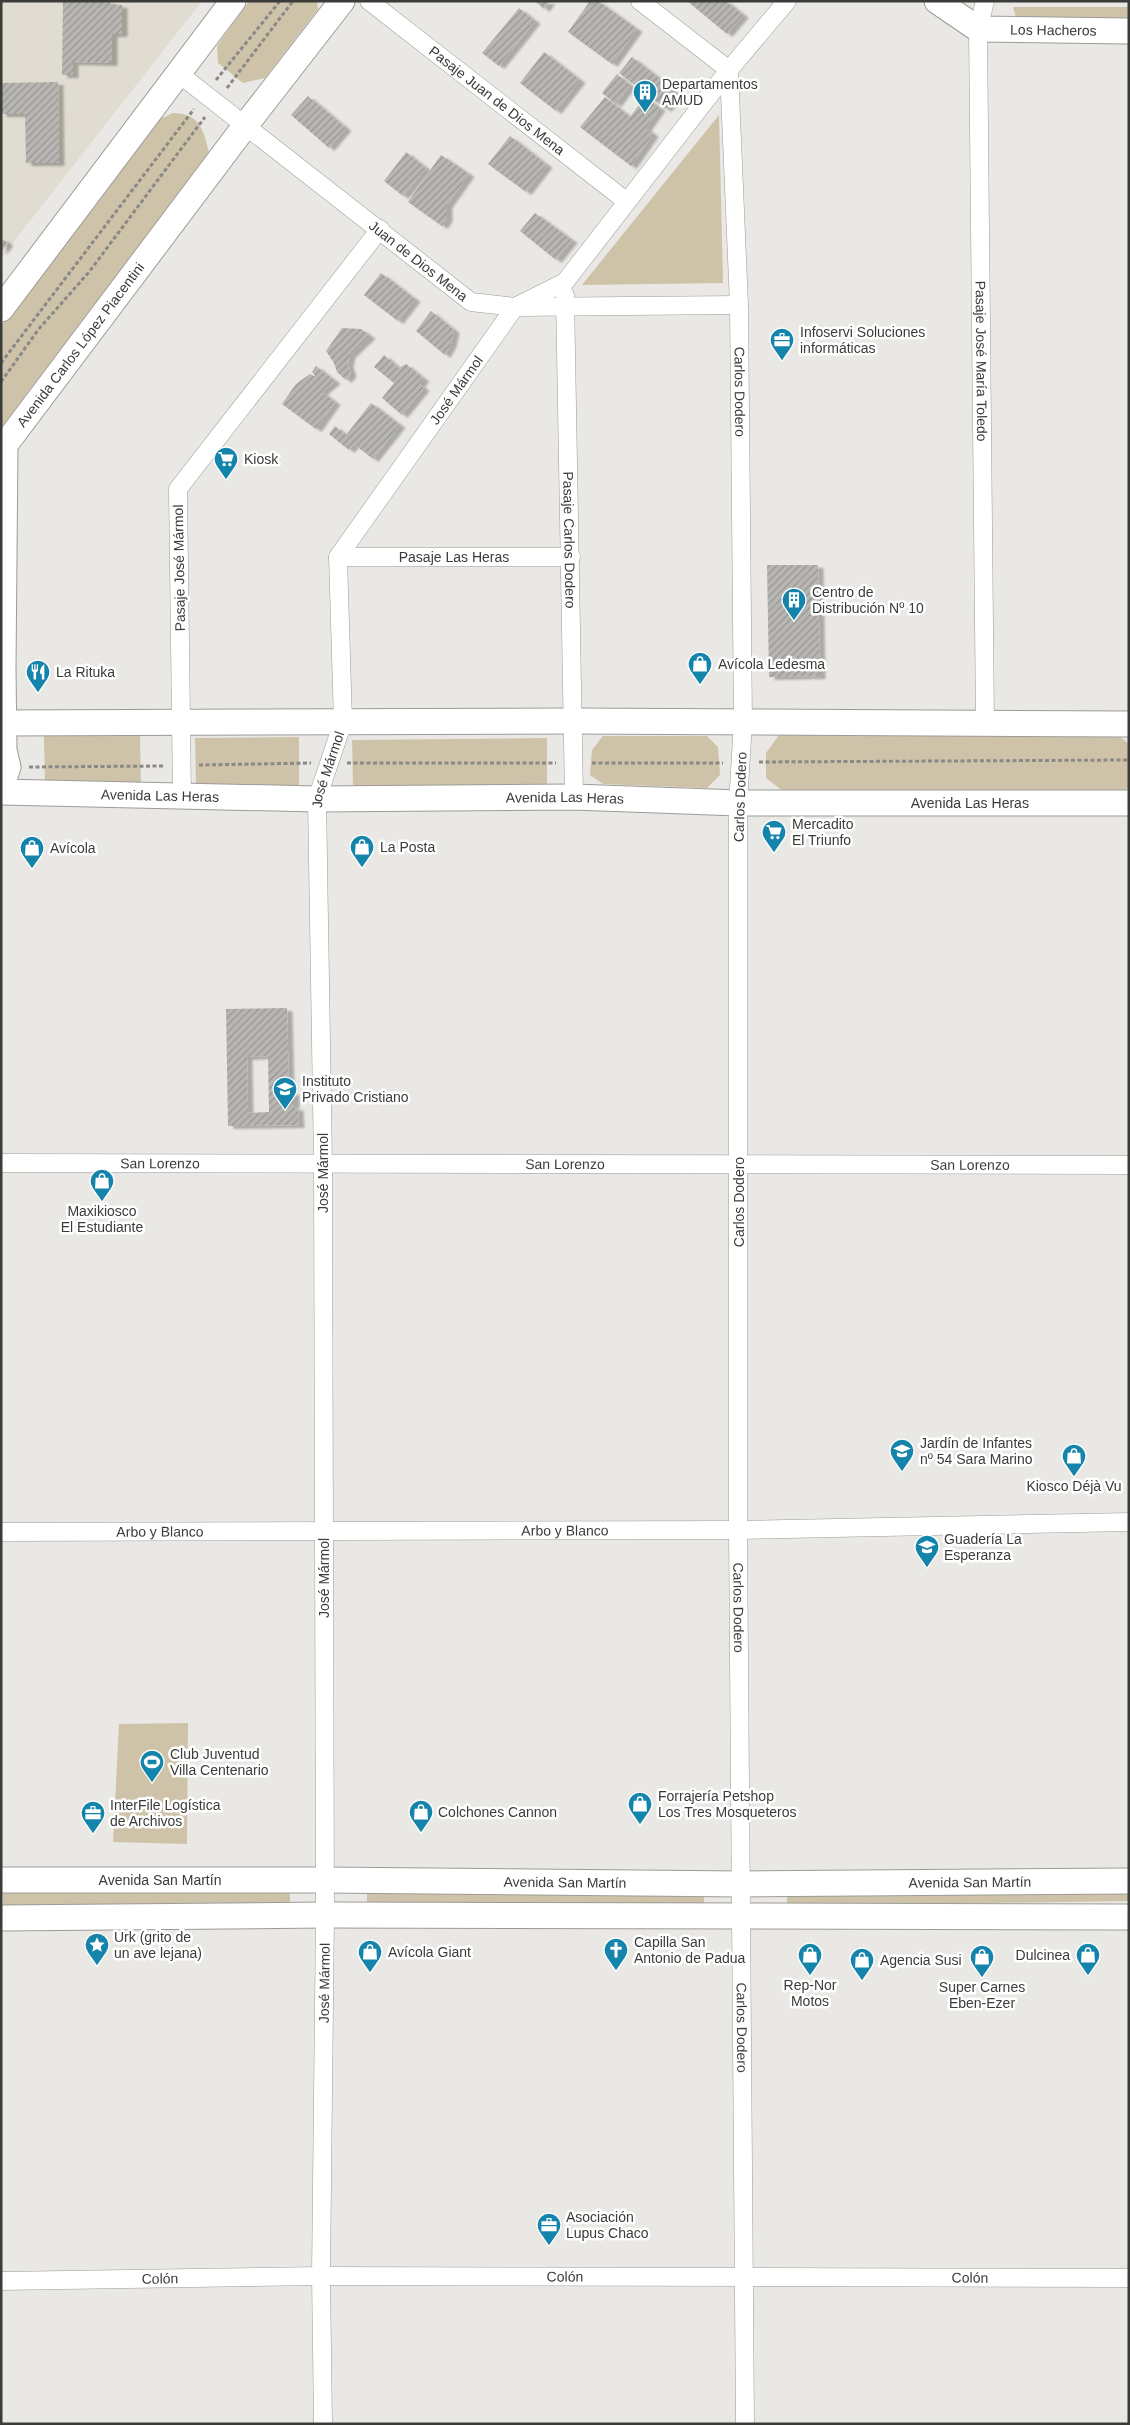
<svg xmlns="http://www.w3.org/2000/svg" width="1130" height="2425" viewBox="0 0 1130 2425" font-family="Helvetica,sans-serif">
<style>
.built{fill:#e0dcd1}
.green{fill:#cec3a8}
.building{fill:url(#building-hatch);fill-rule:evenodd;filter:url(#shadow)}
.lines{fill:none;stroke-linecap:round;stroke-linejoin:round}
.street-casing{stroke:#9d9b98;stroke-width:19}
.secondary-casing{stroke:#9d9b98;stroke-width:27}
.path{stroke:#8a8986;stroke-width:3;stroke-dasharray:4 2.5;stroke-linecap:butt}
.street{stroke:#fff;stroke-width:18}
.secondary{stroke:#fff;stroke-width:25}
.labels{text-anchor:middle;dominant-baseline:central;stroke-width:5;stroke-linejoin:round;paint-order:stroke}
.street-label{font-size:14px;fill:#3b3b39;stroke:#fff}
.poi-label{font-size:14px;fill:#3b3b39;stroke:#fff;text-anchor:start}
</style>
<defs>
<pattern id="building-hatch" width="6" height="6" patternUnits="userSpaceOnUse" patternTransform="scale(1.25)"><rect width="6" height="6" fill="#b8b6b2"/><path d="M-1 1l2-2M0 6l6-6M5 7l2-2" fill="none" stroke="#979592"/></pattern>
<filter id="shadow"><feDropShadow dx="5.5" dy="3" stdDeviation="1" flood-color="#0004"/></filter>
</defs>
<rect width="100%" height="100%" fill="#eae8e4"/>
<path class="built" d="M1 1H202L1 258Z"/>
<g class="green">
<path d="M249 1H317L318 9 265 78 243 83 218 63 217 46Z"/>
<path d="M1013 7H1129V19L1016 17Z"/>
<path d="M173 113C200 114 203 129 209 152L1 428V326L156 121Z"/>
<path d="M719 115 723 283 582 285Z"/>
<path d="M140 735 141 784H45L44 736Z"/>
<path d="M779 735 1119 736 1129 744V787L1120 794 784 792 766 778V753Z"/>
<path d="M603 736H707L718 747 720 775 707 788 603 784 590 775 592 750Z"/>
<path d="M299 737V785L196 786 195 738Z"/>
<path d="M547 738V786L353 787 352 740Z"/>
<path d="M188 1723 187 1844 113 1842 119 1724Z"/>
<path d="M290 1887V1904L3 1908V1892Z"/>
<path d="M1129 1887V1901L787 1906V1892Z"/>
<rect x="367" y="1892" width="337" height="15"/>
</g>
<g class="building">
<path d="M63 1H110V4L122 5V34H112V63L73 62V75H62Z"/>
<path d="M535 1H550L544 9Z"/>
<path d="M590 1H598L637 29 612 64 568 32Z"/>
<path d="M687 1H726L743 15 727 34Z"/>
<path d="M519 8 535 21 499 66 482 53Z"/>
<path d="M544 52 580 80 556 111 520 83Z"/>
<path d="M632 57 678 93 666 109 619 73Z"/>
<path d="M617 74 630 85 616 104 602 93Z"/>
<path d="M58 82 59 163H26L25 114H1V83Z"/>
<path d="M308 96 346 128 329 148 291 115Z"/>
<path d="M605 97 630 117 645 97 660 108 646 128 653 134 631 166 580 127Z"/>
<path d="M510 136 547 165 526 192 488 164Z"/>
<path d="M406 152 426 168 403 196 384 181Z"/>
<path d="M441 155 469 174 447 205V219L442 226 408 202Z"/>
<path d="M535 213 572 240 556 260 520 231Z"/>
<path d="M1 238 8 243 1 252Z"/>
<path d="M381 273 415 299 398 321 364 295Z"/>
<path d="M431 311 454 330 451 344 445 355 416 331Z"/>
<path d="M342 328 361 329 370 336 350 355 348 364 351 374 346 380 337 372 334 363 326 351Z"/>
<path d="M384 355 399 368 406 364 424 379 419 384 424 388 402 415 382 398 394 383 374 367Z"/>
<path d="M316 366 335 381 322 392 335 402 316 429 282 404 296 384 310 374 316 377 312 372Z"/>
<path d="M371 403 400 425 373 459 354 444 349 450 329 434 335 426 346 435Z"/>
<path d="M767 565H818L820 676 769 677Z"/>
<path d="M287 1008 289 1092H294V1108L298 1107 299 1125 228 1126 226 1009ZM268 1056 269 1112 248 1113 247 1057Z"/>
</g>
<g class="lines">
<defs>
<g id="street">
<path id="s1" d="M369 1 626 201"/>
<path d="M640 1 729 70"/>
<path id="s2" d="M985 1 978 29 985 723"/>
<path id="s3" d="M729 70 739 305 743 723 738 803V1530L745 2424"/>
<path id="s4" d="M178 73 471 302 515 307 739 305"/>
<path id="s5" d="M565 295 574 797"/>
<path id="s6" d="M338 557H571"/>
<path d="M182 797 178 489 380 229"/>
<path id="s7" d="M1 1163 1129 1165"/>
<path id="s8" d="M1 1532 738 1530 1129 1522"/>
<path id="s9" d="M1 2281 321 2276 1129 2278"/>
<path id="s10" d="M323 2424 321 2276 325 1915 323 1163 317 799 343 722 338 557 515 307 565 282 729 70 787 1"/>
</g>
<g id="secondary">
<path id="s11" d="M937 1 978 29 1129 31"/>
<path d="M1 309 233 1"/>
<path d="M1 723 574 721 1129 724"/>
<path id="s12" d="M1 788 8 767 4 750 3 669 5 445 245 126 342 1"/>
<path id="s13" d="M1 792 317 799 574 797 738 803H1129"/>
<path id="s14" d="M1 1880H325L741 1884 1129 1881"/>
<path d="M1 1918 325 1915 1129 1917"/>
</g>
</defs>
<use href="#street" class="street-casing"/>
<use href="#secondary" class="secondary-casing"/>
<g class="path">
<path d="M216 80 280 1"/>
<path d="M227 88 293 1"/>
<path d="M1 363 194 109"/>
<path d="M1 382 38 330 89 272 205 117"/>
<path d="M759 762 1129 760"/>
<path d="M347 763H556"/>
<path d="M592 763H723"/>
<path d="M199 765 311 763"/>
<path d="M29 767 163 766"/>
</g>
<use href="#street" class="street"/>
<use href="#secondary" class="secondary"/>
</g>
<defs>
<symbol id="building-pin" viewBox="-11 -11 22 30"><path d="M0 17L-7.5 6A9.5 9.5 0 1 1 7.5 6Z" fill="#1484ab" stroke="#fff"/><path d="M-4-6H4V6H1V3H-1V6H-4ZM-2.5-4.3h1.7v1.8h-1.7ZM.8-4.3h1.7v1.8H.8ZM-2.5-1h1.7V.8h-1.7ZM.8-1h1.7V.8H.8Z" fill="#fff"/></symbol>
<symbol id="office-pin" viewBox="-11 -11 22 30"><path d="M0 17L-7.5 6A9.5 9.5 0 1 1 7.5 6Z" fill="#1484ab" stroke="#fff"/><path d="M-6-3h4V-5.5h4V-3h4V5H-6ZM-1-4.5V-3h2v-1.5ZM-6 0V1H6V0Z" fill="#fff"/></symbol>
<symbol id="supermarket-pin" viewBox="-11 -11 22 30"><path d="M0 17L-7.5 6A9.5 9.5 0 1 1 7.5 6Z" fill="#1484ab" stroke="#fff"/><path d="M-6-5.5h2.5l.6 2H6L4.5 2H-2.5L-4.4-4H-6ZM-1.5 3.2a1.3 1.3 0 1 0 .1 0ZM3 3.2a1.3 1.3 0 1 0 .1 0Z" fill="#fff"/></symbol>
<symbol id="shop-pin" viewBox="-11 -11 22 30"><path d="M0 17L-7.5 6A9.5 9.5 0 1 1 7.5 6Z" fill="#1484ab" stroke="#fff"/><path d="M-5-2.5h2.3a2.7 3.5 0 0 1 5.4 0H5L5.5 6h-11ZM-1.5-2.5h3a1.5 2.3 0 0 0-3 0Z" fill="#fff"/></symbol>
<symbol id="restaurant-pin" viewBox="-11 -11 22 30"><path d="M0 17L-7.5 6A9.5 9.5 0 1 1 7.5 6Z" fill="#1484ab" stroke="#fff"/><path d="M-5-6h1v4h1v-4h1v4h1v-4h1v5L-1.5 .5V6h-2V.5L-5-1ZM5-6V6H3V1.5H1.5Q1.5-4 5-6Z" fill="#fff"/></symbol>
<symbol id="school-pin" viewBox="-11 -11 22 30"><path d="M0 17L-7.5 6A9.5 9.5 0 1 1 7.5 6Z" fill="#1484ab" stroke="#fff"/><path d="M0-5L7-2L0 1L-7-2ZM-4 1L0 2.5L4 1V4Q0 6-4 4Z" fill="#fff"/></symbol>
<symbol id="stadium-pin" viewBox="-11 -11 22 30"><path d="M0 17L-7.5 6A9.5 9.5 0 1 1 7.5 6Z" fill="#1484ab" stroke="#fff"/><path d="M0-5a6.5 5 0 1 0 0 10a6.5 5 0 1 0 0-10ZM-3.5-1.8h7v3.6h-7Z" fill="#fff"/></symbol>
<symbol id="sight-pin" viewBox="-11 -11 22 30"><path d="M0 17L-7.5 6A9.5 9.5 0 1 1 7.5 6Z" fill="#1484ab" stroke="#fff"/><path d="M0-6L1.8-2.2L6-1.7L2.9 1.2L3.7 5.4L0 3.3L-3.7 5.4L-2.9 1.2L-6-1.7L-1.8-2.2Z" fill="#fff"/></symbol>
<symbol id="church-pin" viewBox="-11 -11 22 30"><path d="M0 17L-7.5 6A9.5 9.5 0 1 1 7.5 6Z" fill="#1484ab" stroke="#fff"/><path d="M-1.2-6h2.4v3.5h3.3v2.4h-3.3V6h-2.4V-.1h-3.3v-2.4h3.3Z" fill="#fff"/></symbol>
</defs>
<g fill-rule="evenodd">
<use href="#building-pin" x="631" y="78" width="28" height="38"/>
<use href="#office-pin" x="768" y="326" width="28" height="38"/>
<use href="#supermarket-pin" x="212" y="445" width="28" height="38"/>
<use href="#building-pin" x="780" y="586" width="28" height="38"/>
<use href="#shop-pin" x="686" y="650" width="28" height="38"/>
<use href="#restaurant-pin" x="24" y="658" width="28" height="38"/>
<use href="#supermarket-pin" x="760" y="818" width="28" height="38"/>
<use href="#shop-pin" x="348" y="833" width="28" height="38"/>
<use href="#shop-pin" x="18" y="834" width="28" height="38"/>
<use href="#school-pin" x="271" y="1075" width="28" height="38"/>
<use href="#shop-pin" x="88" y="1167" width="28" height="38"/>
<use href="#school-pin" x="888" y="1437" width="28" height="38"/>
<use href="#shop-pin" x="1060" y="1442" width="28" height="38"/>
<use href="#school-pin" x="913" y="1533" width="28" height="38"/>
<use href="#stadium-pin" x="138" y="1748" width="28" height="38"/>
<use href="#shop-pin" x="626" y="1790" width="28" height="38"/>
<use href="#shop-pin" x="407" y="1798" width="28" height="38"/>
<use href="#office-pin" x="79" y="1799" width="28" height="38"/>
<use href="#sight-pin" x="83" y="1931" width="28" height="38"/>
<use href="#church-pin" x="602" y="1936" width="28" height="38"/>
<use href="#shop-pin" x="356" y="1938" width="28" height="38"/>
<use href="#shop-pin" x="796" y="1941" width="28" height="38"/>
<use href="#shop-pin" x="1074" y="1941" width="28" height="38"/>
<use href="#shop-pin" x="968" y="1943" width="28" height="38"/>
<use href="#shop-pin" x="848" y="1946" width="28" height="38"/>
<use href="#office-pin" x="535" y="2211" width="28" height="38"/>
</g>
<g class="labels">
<g class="street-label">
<text stroke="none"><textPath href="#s11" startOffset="125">Los Hacheros</textPath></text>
<text stroke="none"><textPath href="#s1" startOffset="162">Pasaje Juan de Dios Mena</textPath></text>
<text stroke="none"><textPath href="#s4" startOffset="305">Juan de Dios Mena</textPath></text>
<text stroke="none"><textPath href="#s12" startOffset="470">Avenida Carlos López Piacentini</textPath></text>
<text stroke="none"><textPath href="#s2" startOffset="361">Pasaje José María Toledo</textPath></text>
<text stroke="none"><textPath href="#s10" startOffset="2076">José Mármol</textPath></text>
<text stroke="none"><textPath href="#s3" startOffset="322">Carlos Dodero</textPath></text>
<text stroke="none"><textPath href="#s5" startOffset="245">Pasaje Carlos Dodero</textPath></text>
<text stroke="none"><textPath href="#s6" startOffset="116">Pasaje Las Heras</textPath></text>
<text transform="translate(179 568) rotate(-91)">Pasaje José Mármol</text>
<text stroke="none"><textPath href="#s10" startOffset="1656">José Mármol</textPath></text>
<text stroke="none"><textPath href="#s13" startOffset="159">Avenida Las Heras</textPath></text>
<text transform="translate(740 797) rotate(-88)">Carlos Dodero</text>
<text stroke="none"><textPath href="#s13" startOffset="564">Avenida Las Heras</textPath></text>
<text stroke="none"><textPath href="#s13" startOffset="969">Avenida Las Heras</textPath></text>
<text stroke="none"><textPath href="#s7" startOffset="159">San Lorenzo</textPath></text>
<text stroke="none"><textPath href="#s7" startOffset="564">San Lorenzo</textPath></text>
<text stroke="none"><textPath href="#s7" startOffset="969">San Lorenzo</textPath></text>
<text transform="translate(323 1173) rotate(-90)">José Mármol</text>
<text transform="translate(739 1202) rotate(-90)">Carlos Dodero</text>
<text stroke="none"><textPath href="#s8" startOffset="564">Arbo y Blanco</textPath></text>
<text stroke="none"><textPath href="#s8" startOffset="159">Arbo y Blanco</textPath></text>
<text transform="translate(324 1578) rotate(-90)">José Mármol</text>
<text stroke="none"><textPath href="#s3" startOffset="1538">Carlos Dodero</textPath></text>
<text stroke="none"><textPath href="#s14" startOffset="159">Avenida San Martín</textPath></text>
<text stroke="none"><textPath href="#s14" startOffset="564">Avenida San Martín</textPath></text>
<text stroke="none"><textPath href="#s14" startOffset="969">Avenida San Martín</textPath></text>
<text stroke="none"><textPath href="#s10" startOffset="441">José Mármol</textPath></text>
<text stroke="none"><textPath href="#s3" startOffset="1958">Carlos Dodero</textPath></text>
<text stroke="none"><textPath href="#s9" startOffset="564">Colón</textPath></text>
<text stroke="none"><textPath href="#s9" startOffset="159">Colón</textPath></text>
<text stroke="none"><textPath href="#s9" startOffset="969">Colón</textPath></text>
</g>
<g class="poi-label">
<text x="662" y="84">Departamentos<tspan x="662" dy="16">AMUD</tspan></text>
<text x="800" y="332">Infoservi Soluciones<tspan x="800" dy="16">informáticas</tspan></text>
<text x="244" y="459">Kiosk</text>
<text x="812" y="592">Centro de<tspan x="812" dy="16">Distribución Nº 10</tspan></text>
<text x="718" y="664">Avícola Ledesma</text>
<text x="56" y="672">La Rituka</text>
<text x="792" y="824">Mercadito<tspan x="792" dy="16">El Triunfo</tspan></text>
<text x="380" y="847">La Posta</text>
<text x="50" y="848">Avícola</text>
<text x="302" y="1081">Instituto<tspan x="302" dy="16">Privado Cristiano</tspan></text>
<text x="102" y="1211" text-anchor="middle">Maxikiosco<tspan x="102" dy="16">El Estudiante</tspan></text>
<text x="920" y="1443">Jardín de Infantes<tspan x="920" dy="16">nº 54 Sara Marino</tspan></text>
<text x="1074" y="1486" text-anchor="middle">Kiosco Déjà Vu</text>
<text x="944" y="1539">Guadería La<tspan x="944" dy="16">Esperanza</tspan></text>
<text x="170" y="1754">Club Juventud<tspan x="170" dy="16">Villa Centenario</tspan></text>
<text x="658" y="1796">Forrajería Petshop<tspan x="658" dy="16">Los Tres Mosqueteros</tspan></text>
<text x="110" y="1805">InterFile Logística<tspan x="110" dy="16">de Archivos</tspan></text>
<text x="438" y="1812">Colchones Cannon</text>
<text x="114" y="1937">Urk (grito de<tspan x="114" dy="16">un ave lejana)</tspan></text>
<text x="634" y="1942">Capilla San<tspan x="634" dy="16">Antonio de Padua</tspan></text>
<text x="388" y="1952">Avícola Giant</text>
<text x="1070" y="1955" text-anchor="end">Dulcinea</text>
<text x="880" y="1960">Agencia Susi</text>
<text x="810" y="1985" text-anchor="middle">Rep-Nor<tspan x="810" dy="16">Motos</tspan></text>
<text x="982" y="1987" text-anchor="middle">Super Carnes<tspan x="982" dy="16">Eben-Ezer</tspan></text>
<text x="566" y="2217">Asociación<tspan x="566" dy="16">Lupus Chaco</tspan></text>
</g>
</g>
<rect width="1130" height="2425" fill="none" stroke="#3b3b39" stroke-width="5"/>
</svg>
